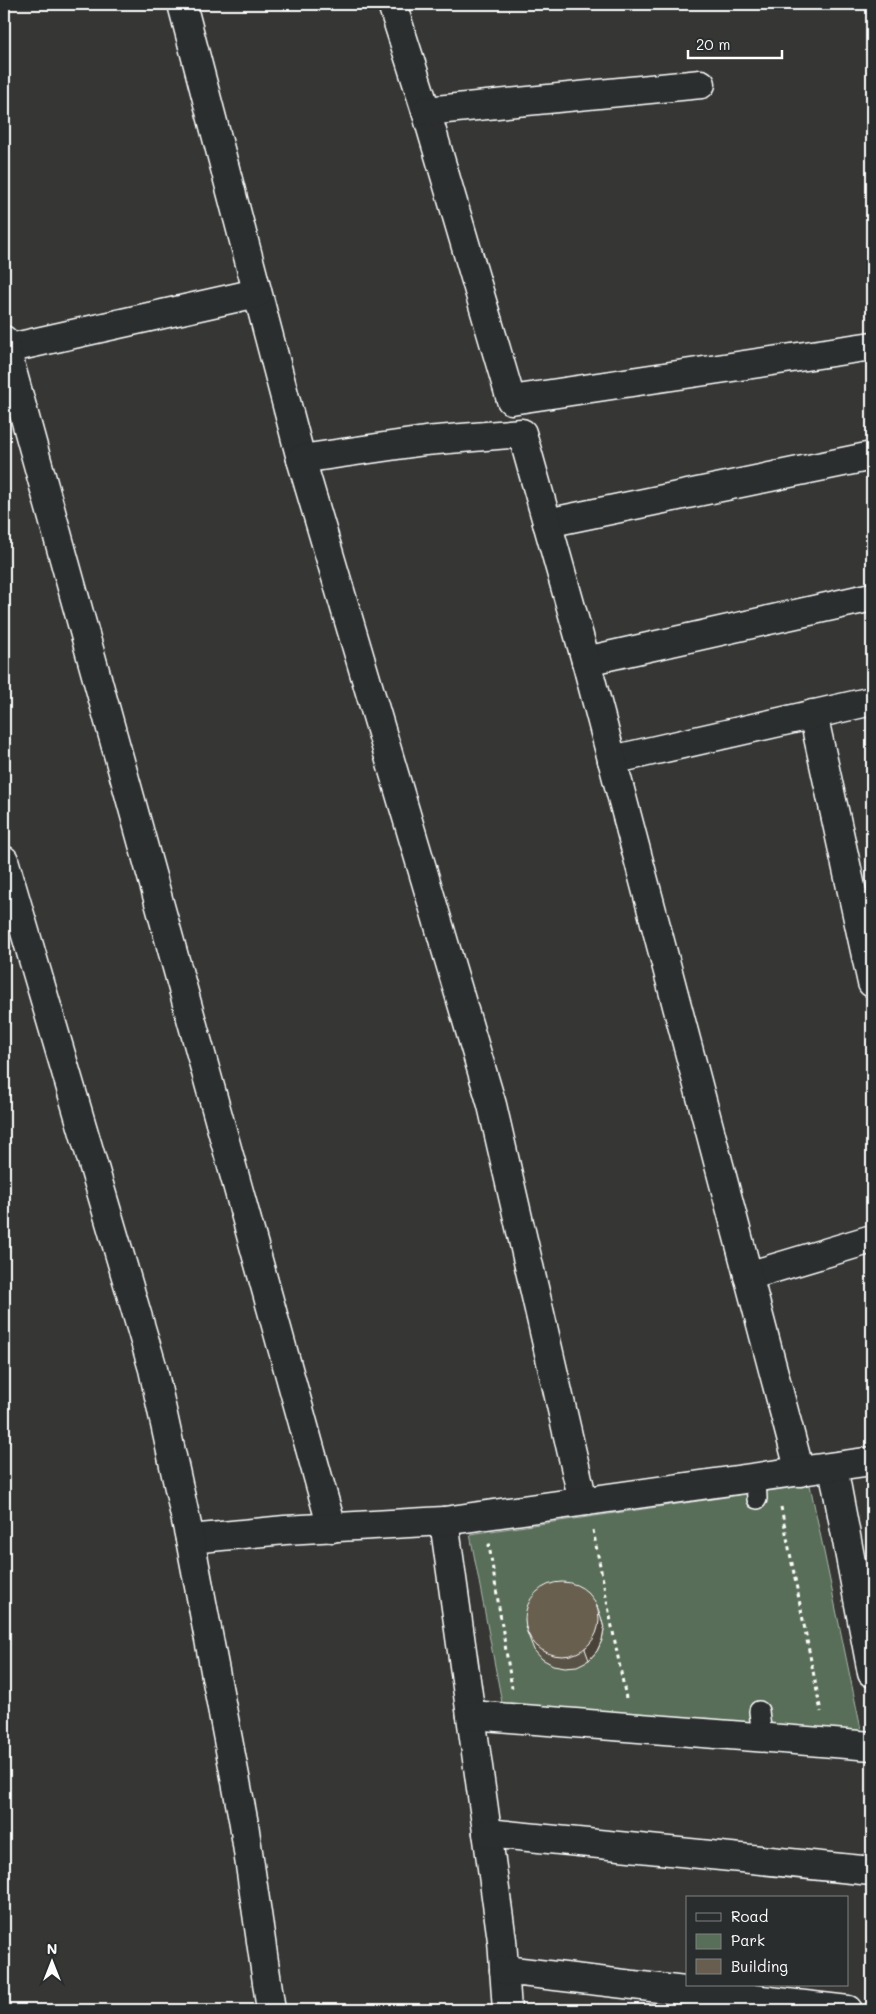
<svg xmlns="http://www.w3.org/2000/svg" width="876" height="2014" viewBox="0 0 876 2014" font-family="Mali,sans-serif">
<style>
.green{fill:#596e59;stroke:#acb6ac}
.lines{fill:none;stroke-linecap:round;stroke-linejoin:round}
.service-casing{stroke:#fff;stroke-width:22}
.minor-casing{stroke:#fff;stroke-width:31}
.tertiary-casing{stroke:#fff;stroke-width:31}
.primary-casing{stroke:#fff;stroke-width:31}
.path{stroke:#fff;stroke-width:3;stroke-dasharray:4 4;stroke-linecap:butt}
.service{stroke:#2a2d2e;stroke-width:19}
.minor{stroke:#2a2d2e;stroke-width:28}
.tertiary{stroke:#2a2d2e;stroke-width:28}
.primary{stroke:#2a2d2e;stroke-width:28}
.wall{fill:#595145;stroke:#fff}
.shaded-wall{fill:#494238;stroke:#fff}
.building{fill:#685e50;stroke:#fff}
</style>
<rect width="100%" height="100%" fill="#363735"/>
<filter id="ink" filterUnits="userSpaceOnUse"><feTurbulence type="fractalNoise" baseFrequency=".02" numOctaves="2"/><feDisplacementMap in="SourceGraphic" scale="10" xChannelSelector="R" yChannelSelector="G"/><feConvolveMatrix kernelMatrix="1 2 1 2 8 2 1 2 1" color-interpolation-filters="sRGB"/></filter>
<g filter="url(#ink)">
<path class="green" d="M810 1485 862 1734 503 1708 470 1534Z"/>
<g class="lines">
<defs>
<g id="service">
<path d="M756 1478 757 1499"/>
<path d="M759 1711 762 1737"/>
</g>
<g id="minor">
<path d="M182 4 301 459"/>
<path d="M392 4 426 111 511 400 872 346"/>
<path d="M426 111 701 84"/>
<path d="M4 340 6 349 257 293"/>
<path d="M6 349 332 1528"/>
<path d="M547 523 872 456"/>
<path d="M586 661 872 597"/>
<path d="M813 714 872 983"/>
<path d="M612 760 872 701"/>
<path d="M748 1276 872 1239"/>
<path d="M833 1467 872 1673"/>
<path d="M583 1501 492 1105 301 459 425 441 522 433 586 661 800 1472"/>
<path d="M444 1521 502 1940 507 2010"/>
<path d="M471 1715 872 1746"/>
<path d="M487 1833 872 1871"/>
<path d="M504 1970 848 2010"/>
</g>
<path id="tertiary" d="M190 1539 285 1530 444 1521 872 1461"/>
<path id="primary" d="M4 860 153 1369 190 1539 244 1824 271 2010"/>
</defs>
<use href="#service" class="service-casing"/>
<use href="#minor" class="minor-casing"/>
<use href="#tertiary" class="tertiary-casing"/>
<use href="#primary" class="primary-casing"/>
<g class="path">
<path d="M781 1507 821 1712"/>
<path d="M593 1530 626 1698"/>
<path d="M491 1545H489L512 1688"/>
</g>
<use href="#service" class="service"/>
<use href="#minor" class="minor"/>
<use href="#tertiary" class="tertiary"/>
<use href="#primary" class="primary"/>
</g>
<path class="wall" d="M601 1617 604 1629 602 1640 597 1651 589 1660 577 1666 565 1667 553 1665 542 1659 534 1650 525 1627Z"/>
<path class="shaded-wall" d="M597 1606 601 1617 604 1629 602 1640 597 1651 589 1660 585 1649Z"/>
<circle class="building" cx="562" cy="1619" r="37"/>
</g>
<rect width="876" height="2014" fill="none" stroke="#2a2d2e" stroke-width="20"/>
<rect x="10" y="10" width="856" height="1994" fill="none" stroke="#fff" stroke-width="2" filter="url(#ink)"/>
<rect x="686" y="1896" width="162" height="90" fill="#2a2d2e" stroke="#7f8182"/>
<rect x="696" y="1913" width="25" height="8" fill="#2a2d2e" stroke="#7f8182"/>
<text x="731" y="1922" font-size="15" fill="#ffffff">Road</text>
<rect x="696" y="1934" width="25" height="15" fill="#596e59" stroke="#7f8182"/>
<text x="731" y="1946" font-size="15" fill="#ffffff">Park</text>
<rect x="696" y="1959" width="25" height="15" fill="#685e50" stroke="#7f8182"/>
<text x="731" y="1972" font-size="15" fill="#ffffff">Building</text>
<g transform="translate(52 1962)" stroke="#2a2d2e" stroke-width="4" paint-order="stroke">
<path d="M0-4L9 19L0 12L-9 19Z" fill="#ffffff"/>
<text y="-8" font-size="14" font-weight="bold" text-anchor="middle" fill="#ffffff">N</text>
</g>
<path d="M688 50v8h94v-8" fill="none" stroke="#ffffff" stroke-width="2.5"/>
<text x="696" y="50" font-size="15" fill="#ffffff" stroke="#2a2d2e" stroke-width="4" paint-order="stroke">20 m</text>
</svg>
